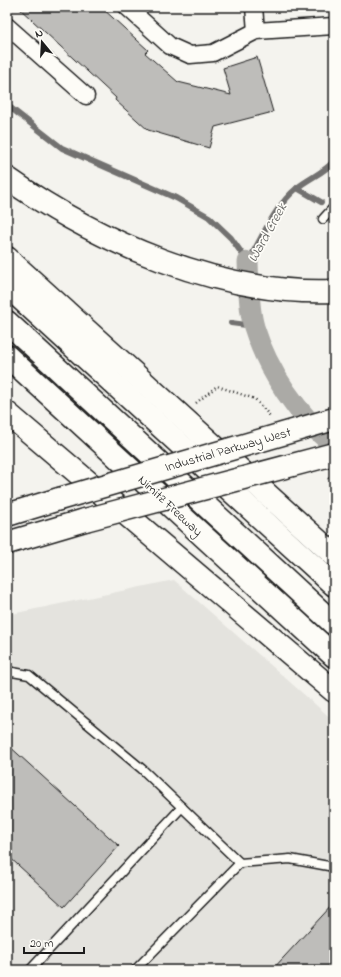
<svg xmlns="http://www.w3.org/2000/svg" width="341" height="977" viewBox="0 0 341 977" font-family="'Indie Flower',sans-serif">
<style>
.built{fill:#e4e3de}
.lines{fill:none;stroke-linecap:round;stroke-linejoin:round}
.stream{stroke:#72716f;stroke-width:6}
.canal{stroke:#abaaa6;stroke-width:21}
.building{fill:#bebdba;stroke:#1c1c1c}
.service-casing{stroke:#1c1c1c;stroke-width:11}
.minor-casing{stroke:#1c1c1c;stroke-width:19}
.secondary-casing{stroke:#1c1c1c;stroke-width:25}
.motorway-casing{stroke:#1c1c1c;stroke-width:25}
.path{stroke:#1c1c1c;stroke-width:2.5;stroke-dasharray:1 3;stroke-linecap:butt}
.service{stroke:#fdfcf7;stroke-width:8}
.minor{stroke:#fdfcf7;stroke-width:16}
.secondary{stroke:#fdfcf7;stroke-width:22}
.motorway{stroke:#fdfcf7;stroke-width:22}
.secondary-bridge-casing{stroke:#1c1c1c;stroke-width:25;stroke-linecap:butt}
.secondary-bridge{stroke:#fdfcf7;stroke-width:22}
.labels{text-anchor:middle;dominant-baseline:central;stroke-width:3.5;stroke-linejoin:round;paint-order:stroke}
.street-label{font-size:13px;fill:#1c1c1c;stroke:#fdfcf7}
.water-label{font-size:14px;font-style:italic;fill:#5c5c5a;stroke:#fdfcf7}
</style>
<rect width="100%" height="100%" fill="#f4f3ee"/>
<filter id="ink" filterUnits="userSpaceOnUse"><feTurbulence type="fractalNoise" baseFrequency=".025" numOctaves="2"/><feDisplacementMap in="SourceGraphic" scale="8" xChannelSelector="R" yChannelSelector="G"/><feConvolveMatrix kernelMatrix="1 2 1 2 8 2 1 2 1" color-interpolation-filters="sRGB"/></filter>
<g filter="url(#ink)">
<path class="built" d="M174 580 334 721V970H7V615Z"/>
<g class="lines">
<g class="stream">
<path d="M7 105 62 148 176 198 209 217 231 238 248 262C262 237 275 206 297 188 309 178 324 173 334 161"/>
<path d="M297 188 321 202"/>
<path d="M231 323 254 326"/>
</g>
<path class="canal" d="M248 262C249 283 248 306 254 327 268 372 298 415 334 446"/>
</g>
<g class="building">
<path d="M18 7H101L148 50 145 53 178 82 231 95 223 68 257 57 273 112 215 127 209 148 148 130 115 100 116 98Z"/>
<path d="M7 744 119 846 64 907 7 855Z"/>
<path d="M334 903V970H272Z"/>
</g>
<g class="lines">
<defs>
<g id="service">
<path d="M323 219 334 207"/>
<path d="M7 671 29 675 142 769 240 863 290 859 334 867"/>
<path d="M30 970 182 807"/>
<path d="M135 970 240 863"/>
</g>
<g id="minor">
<path d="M127 7 170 46 190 55 213 53 256 31 334 26"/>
<path d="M254 7 256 31"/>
<path d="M7 26 86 96"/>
</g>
<g id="secondary">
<path d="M7 515 59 499"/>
<path d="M7 543 85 520"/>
</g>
<g id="motorway">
<path d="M7 178C98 242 221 296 334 291"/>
<path d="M7 258 334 555"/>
<path d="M7 286 334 585"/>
<path d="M7 322 334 624"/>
<path d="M7 356 334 656"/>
<path d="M7 413 334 691"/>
<path d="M7 512 12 513"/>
</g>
</defs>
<use href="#service" class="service-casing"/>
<use href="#minor" class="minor-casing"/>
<use href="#secondary" class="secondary-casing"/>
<use href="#motorway" class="motorway-casing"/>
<g class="path">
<path d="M196 403 217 386 255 399 270 416"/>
<path d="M328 478 334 484"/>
</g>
<use href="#service" class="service"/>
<use href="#minor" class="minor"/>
<use href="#secondary" class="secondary"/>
<use href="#motorway" class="motorway"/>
<defs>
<g id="secondary-bridge">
<path d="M59 499 334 419"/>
<path d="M85 520 334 454"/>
</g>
</defs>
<use href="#secondary-bridge" class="secondary-bridge-casing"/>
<use href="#secondary-bridge" class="secondary-bridge"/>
</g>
</g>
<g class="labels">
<g class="street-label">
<text transform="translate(228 450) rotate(-16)">Industrial Parkway West</text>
<text transform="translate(170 506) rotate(43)">Nimitz Freeway</text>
</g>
<g class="water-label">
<text transform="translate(268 233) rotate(-61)">Ward Creek</text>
</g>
</g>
<rect width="341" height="977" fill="none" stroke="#fdfcf7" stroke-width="24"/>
<rect x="12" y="12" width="317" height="953" fill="none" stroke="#1c1c1c" stroke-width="1.5" filter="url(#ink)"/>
<g transform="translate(42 42) rotate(342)" stroke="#fdfcf7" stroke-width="3" paint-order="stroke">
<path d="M0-3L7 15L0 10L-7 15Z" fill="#1c1c1c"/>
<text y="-6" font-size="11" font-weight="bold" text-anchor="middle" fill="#1c1c1c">N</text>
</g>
<path d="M24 947v6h60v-6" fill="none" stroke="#1c1c1c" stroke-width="2"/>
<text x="30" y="947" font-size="12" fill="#1c1c1c" stroke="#fdfcf7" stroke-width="3" paint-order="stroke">20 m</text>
</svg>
